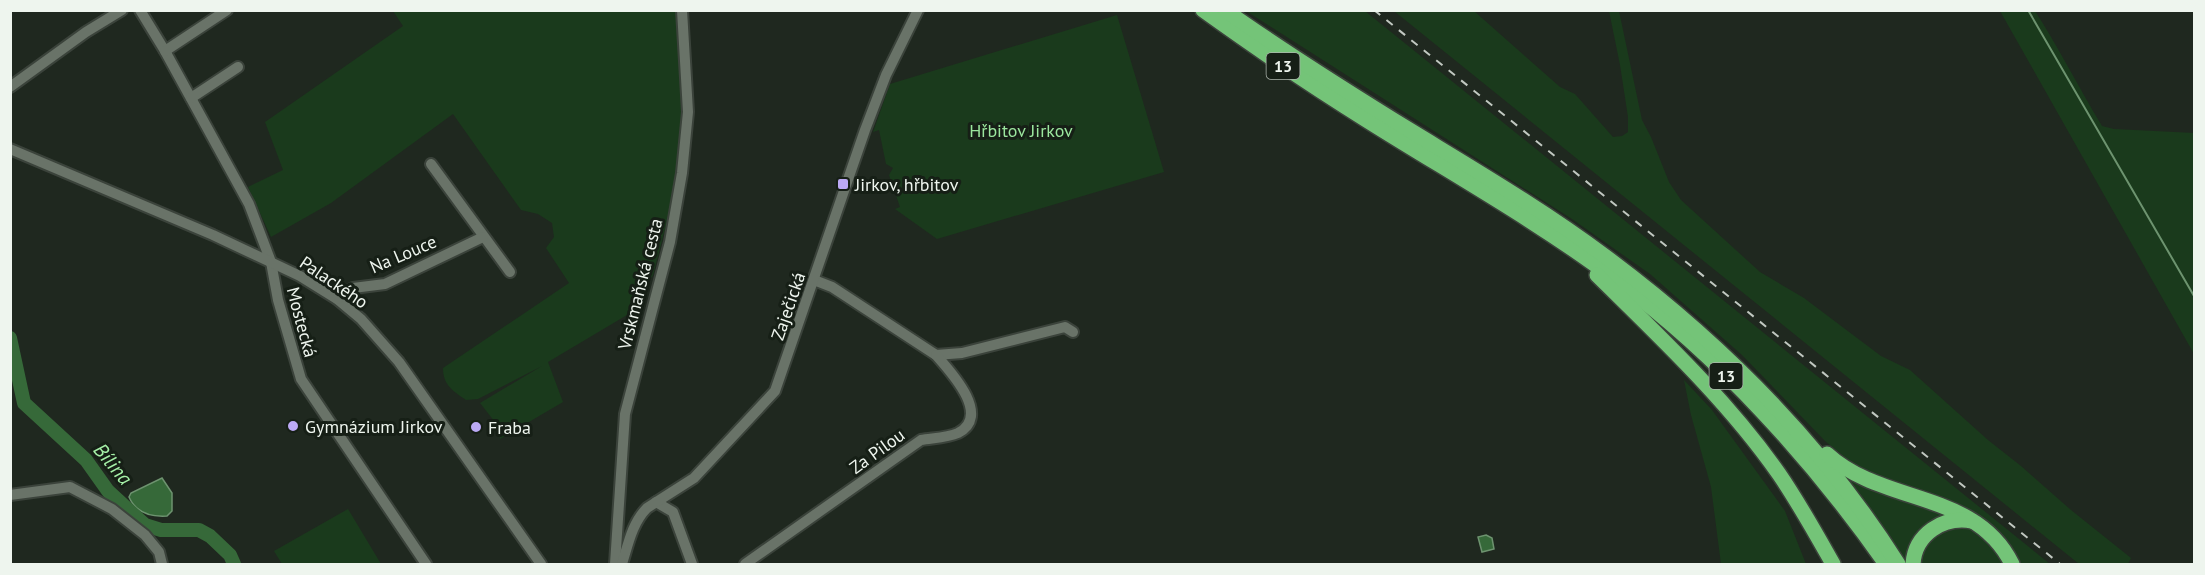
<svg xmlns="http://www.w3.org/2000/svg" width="2205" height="575" viewBox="0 0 2205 575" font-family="'PT Sans',sans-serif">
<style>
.green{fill:#1a3a1c}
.water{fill:#366939;stroke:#6d936f;stroke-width:1.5}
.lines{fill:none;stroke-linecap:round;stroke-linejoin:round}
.stream{stroke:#6d936f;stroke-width:2}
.river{stroke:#366939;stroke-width:14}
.minor-casing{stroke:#3b433b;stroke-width:14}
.highway-casing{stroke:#3b433b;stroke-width:18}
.minor{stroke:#697368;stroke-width:10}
.highway{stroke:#74c478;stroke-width:15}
.rail{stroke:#c1c8c1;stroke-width:2;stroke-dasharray:8 8;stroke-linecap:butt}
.poi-dot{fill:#bcaaf5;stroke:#161f16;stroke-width:2}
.labels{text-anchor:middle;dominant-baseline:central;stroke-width:6;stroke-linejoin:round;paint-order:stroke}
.shield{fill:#161f16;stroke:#adb5ad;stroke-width:1.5}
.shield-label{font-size:16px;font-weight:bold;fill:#eef5ee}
.park-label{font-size:18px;fill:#9be69e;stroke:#161f16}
.poi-label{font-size:18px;fill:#eef5ee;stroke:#161f16;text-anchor:start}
.street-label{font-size:18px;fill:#eef5ee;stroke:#161f16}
.water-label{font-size:20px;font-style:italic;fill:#a6f1a8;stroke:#161f16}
</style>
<rect width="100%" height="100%" fill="#1f281f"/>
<g class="green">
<path d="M393 11H677L683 121 680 173 676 175 666 225 653 275 627 315 548 362 563 402 500 439 498 426 480 403 542 366 478 399 466 400C453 391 443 385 443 368L569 283 546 248 554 237 552 223 538 214 521 210 453 114 331 203 271 237 248 187 283 170 265 122 403 26Z"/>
<path d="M1246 11H1365L2050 564H2021L2000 535 1954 504 1869 471 1853 464 1825 441 1742 355 1650 274 1572 219Z"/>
<path d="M1394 11H1474L1560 87 1575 94 1613 137 1622 136 1628 132V117L1620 65 1609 11H1619L1642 120 1651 137 1669 182 1681 200 1760 272 1804 298 1881 356 1910 370 1988 440 2021 466 2071 510 2131 558 2128 564H2079Z"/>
<path d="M2000 11H2035C2059 48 2079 88 2102 126L2114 129 2194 133V354Z"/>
<path d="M1117 15 1164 172 937 239 895 209 900 207 889 175 893 168 886 164 879 130 873 132 890 84Z"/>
<path d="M1684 380 1712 410 1785 511 1806 564H1721L1711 487 1691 415Z"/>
<path d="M1839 469 1953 514 1906 564Z"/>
<path d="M348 509 381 564H282L274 551Z"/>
<path d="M1961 524 1984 534 2004 564H1917L1929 536Z"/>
</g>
<g class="water">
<path d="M162 478 172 493V511L167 516C151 517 136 513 129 497L131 493Z"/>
<path d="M1486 535 1492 538 1494 549 1482 552 1478 537Z"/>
</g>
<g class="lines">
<path class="stream" d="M2028 10 2194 296"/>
<path class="river" d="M10 338 24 403 86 460 108 491 145 525 161 530H199L210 536 230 555 234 564"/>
<defs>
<g id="minor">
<path d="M140 10 165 51 249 204 271 262 278 300 301 379 426 564"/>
<path d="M165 51 227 10"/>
<path d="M10 87 86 32 122 10"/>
<path d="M191 98 238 67"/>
<path d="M10 149 213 235 300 276 337 299 361 319 399 362 541 564"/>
<path d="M431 164 510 272"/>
<path d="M814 280 832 287 936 355 962 353 1065 327 1073 332"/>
<path d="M337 299 353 288 385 284 483 237"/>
<path d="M10 495 70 487 112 509 145 535 159 552 162 564"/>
<path d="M656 502 673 512 692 564"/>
<path d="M615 564 625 414 670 242 682 173 688 112 682 10"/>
<path d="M622 564C628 545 632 523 647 508L694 478 775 391 865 130 886 75 918 10"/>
<path d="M745 564 921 440C932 438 947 438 958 433 992 416 951 372 936 355"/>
</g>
<g id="highway">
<path d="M1203 10C1256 48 1310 85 1365 119 1449 172 1536 220 1616 280 1719 356 1813 460 1886 564"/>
<path d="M1225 10C1287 54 1351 94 1416 134 1480 173 1546 212 1606 257 1720 342 1822 444 1898 564"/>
<path d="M1597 275C1661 338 1728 401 1779 474 1799 503 1816 534 1833 564"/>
<path d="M1827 454C1882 505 1976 490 2012 564"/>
<path d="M1913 564C1915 534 1943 516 1972 521"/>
</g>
</defs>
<use href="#minor" class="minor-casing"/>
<use href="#highway" class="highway-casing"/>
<use href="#minor" class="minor"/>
<use href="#highway" class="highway"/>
<path class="rail" d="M1374 10 2060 564"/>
</g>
<g class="poi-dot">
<rect x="837" y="178" width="12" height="12" rx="3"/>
<circle cx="293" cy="426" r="6"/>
<circle cx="476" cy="427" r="6"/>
</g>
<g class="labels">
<g class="shield">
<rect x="1266.5" y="53" width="33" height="26" rx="4.5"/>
<rect x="1709.5" y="363" width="33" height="26" rx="4.5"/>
</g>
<g class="shield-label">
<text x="1283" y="66">13</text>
<text x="1726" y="376">13</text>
</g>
<g class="park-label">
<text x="1021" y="130">Hřbitov Jirkov</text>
</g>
<g class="poi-label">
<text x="855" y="184">Jirkov, hřbitov</text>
<text x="305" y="426">Gymnázium Jirkov</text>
<text x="488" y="427">Fraba</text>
</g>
<g class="street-label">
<text transform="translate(403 254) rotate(-23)">Na Louce</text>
<text transform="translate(334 282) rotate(34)">Palackého</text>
<text transform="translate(640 284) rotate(-76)">Vrskmaňská cesta</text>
<text transform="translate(788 306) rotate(-71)">Zaječická</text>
<text transform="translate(302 322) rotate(75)">Mostecká</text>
<text transform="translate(877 451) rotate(-36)">Za Pilou</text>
</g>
<g class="water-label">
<text transform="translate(113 464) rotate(50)">Bílina</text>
</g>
</g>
<rect width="2205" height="575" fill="none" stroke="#eef5ee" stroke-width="24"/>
</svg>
